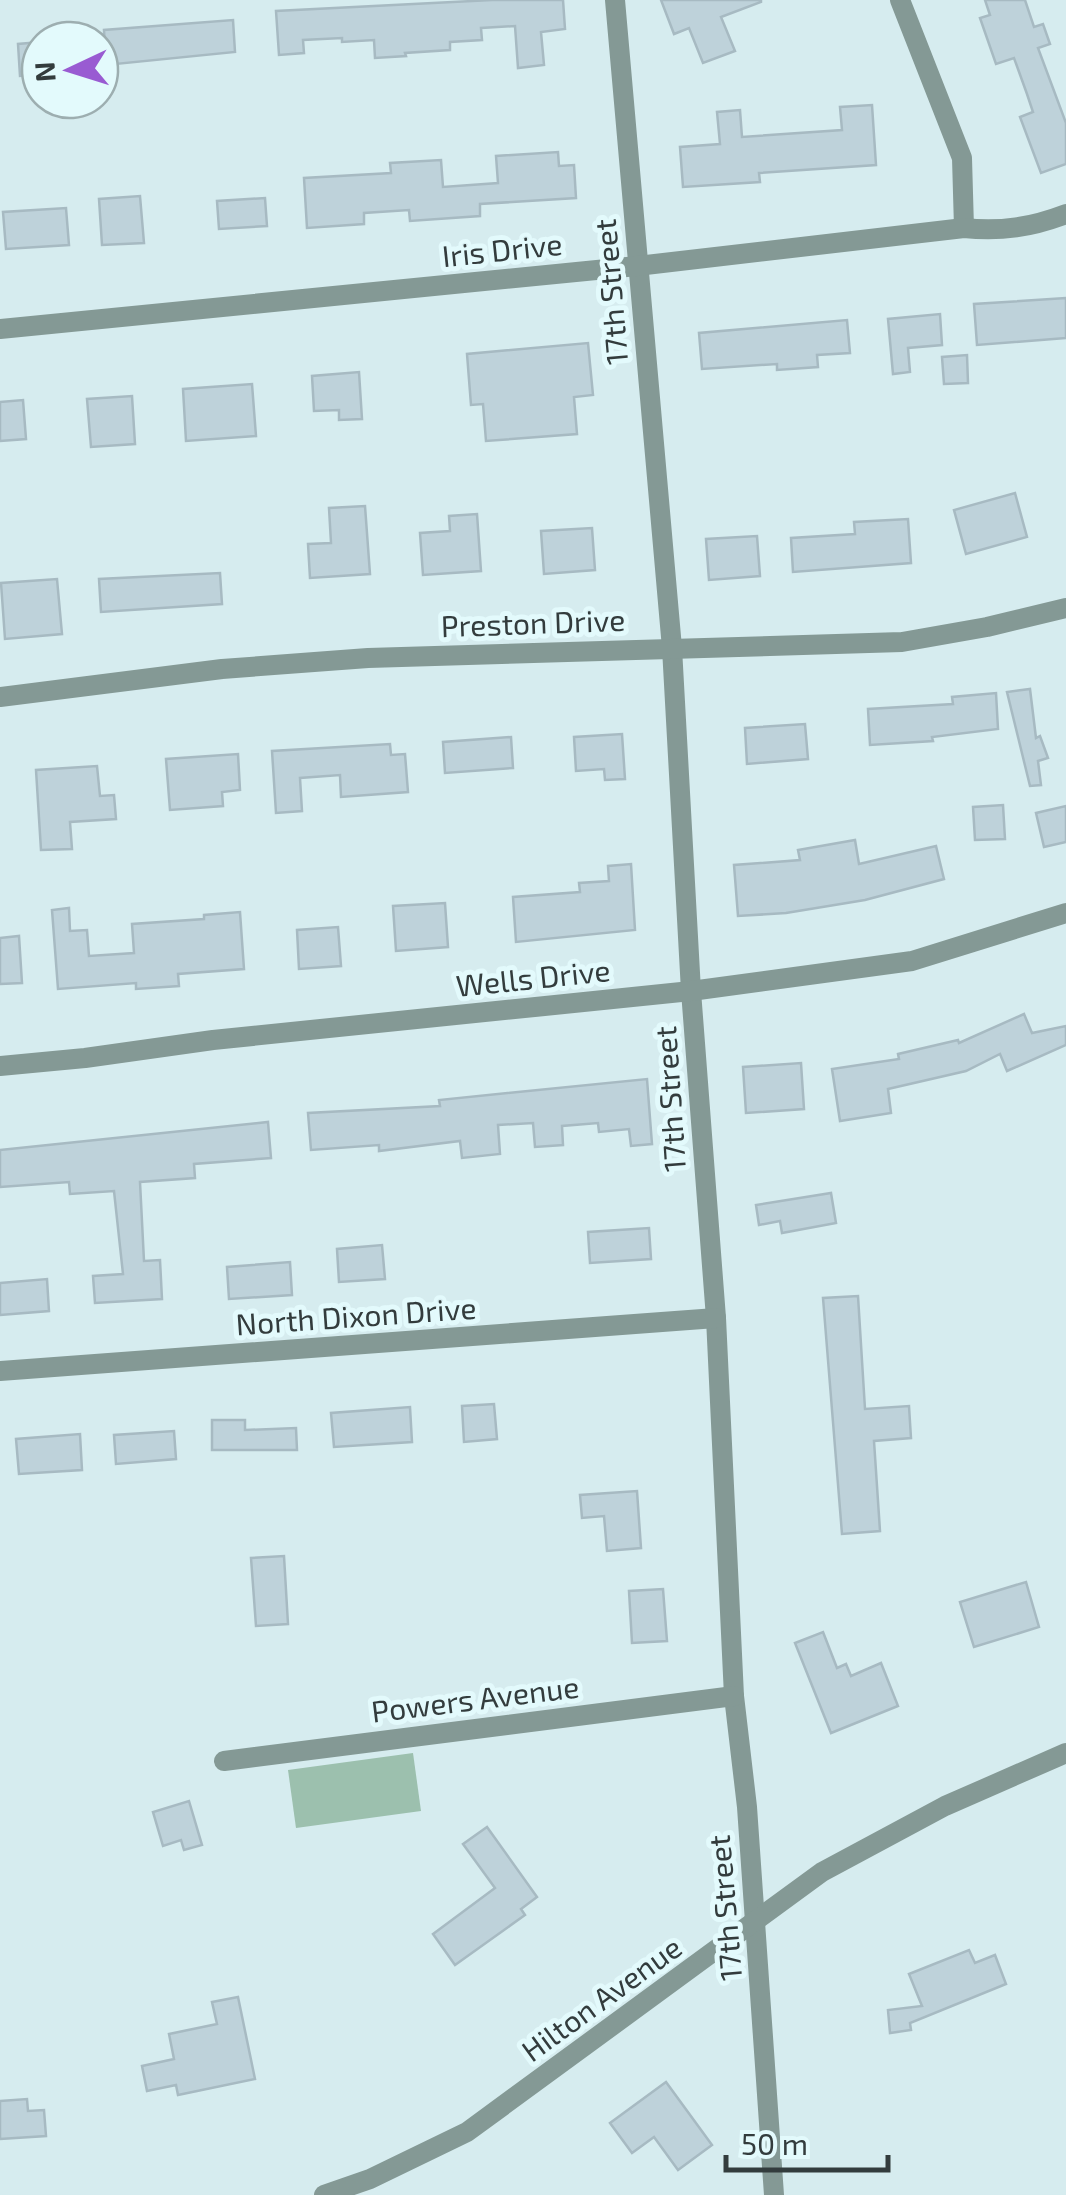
<svg xmlns="http://www.w3.org/2000/svg" width="1066" height="2195" viewBox="0 0 1066 2195" font-family="'Exo 2',sans-serif">
<style>
.green{fill:#9cc0ae}
.building{fill:#bed2da;stroke:#a7bac2;stroke-width:2.5}
.lines{fill:none;stroke-linecap:round;stroke-linejoin:round}
.minor{stroke:#849995;stroke-width:20}
.labels{text-anchor:middle;dominant-baseline:central;stroke-width:10;stroke-linejoin:round;paint-order:stroke}
.street-label{font-size:30px;fill:#333c3d;stroke:#e3fafc}
</style>
<rect width="100%" height="100%" fill="#d6ecef"/>
<path class="green" d="M413 1753 421 1811 296 1828 288 1770Z"/>
<g class="building">
<path d="M492 0H563L565 29 541 32 544 65 518 68 515 26 481 28 482 40 450 42V50L405 53 406 56 375 58 374 40 342 42V38L303 40 304 53 279 55 276 11Z"/>
<path d="M661 0H761V2L721 17 735 51 703 63 689 28 674 34Z"/>
<path d="M985 0H1025L1034 27 1043 24 1050 44 1038 48 1066 123V164L1041 173 1020 117 1033 112 1027 94 1014 58 996 64 980 18 990 15Z"/>
<path d="M233 20 235 52 106 65 104 30Z"/>
<path d="M40 42V74L20 76 18 44Z"/>
<path d="M872 105 876 165 759 173 760 182 683 187 680 147 720 144 717 112 740 110 742 137 842 130 840 107Z"/>
<path d="M558 152 559 166 574 165 576 198 480 204V216L410 221 409 210 364 213V224L307 228 304 178 391 173 390 163 441 160 443 187 498 183 496 156Z"/>
<path d="M140 196 144 243 102 245 99 199Z"/>
<path d="M265 198 267 226 219 229 217 201Z"/>
<path d="M66 208 69 245 6 249 3 212Z"/>
<path d="M1066 298V338L977 345 974 304Z"/>
<path d="M940 314 942 345 908 348 910 372 893 374 888 319Z"/>
<path d="M847 320 850 353 817 355 818 367 777 370V364L702 369 699 333Z"/>
<path d="M588 343 593 395 574 397 577 434 486 441 483 404 471 405 467 354Z"/>
<path d="M967 355 968 383 944 384 942 357Z"/>
<path d="M359 372 362 419 339 420V410L314 411 312 376Z"/>
<path d="M252 384 256 436 186 441 183 389Z"/>
<path d="M132 396 135 444 91 447 87 399Z"/>
<path d="M23 400 26 439 0 441V402Z"/>
<path d="M1015 493 1027 537 966 554 954 510Z"/>
<path d="M365 506 370 574 310 578 308 544 331 543 329 508Z"/>
<path d="M477 514 481 571 423 575 420 533 450 531 449 516Z"/>
<path d="M908 519 911 563 793 572 791 538 855 534 854 522Z"/>
<path d="M592 528 595 570 544 574 541 531Z"/>
<path d="M757 536 760 576 709 580 706 539Z"/>
<path d="M220 573 222 604 101 612 99 579Z"/>
<path d="M57 579 62 634 5 639 1 583Z"/>
<path d="M1030 689 1036 738 1040 736 1048 758 1038 761 1041 785 1030 786 1007 692Z"/>
<path d="M996 693 998 729 932 737 933 741 870 745 868 709 953 704 952 697Z"/>
<path d="M805 724 808 759 747 764 745 728Z"/>
<path d="M622 734 625 779 605 780 604 769 576 771 574 737Z"/>
<path d="M511 737 513 768 445 773 443 742Z"/>
<path d="M390 744 391 755 405 754 408 792 341 797 340 775 300 778 302 811 276 813 272 751Z"/>
<path d="M238 754 240 790 222 792 223 806 170 810 166 759Z"/>
<path d="M97 766 100 796 114 795 116 819 70 822 72 849 41 850 36 770Z"/>
<path d="M1003 805 1005 839 975 840 973 807Z"/>
<path d="M1066 806V842L1044 847 1036 813Z"/>
<path d="M855 840 859 864 936 846 944 879 865 900 786 913 738 916 734 865 800 860 798 850Z"/>
<path d="M631 864 635 930 516 942 513 897 580 892 579 883 609 881 608 866Z"/>
<path d="M445 903 448 947 396 951 393 906Z"/>
<path d="M69 908 70 931 87 930 89 956 134 953 132 924 204 919V915L240 912 244 969 178 974 179 986 136 989V983L58 989 52 910Z"/>
<path d="M338 927 341 966 299 969 297 930Z"/>
<path d="M19 936 22 983 0 984V938Z"/>
<path d="M1024 1014 1032 1033 1066 1026V1045L1007 1071 1000 1054 966 1071 888 1089 891 1113 840 1121 832 1069 899 1059 898 1054 958 1040 959 1043Z"/>
<path d="M801 1063 804 1109 746 1113 743 1067Z"/>
<path d="M647 1079 652 1144 631 1146 629 1129 599 1132 598 1123 562 1126 563 1145 535 1147 533 1123 498 1125 500 1154 462 1158 460 1141 379 1151V1145L311 1150 308 1113 440 1106 439 1100Z"/>
<path d="M268 1122 271 1158 194 1164 195 1178 140 1182 144 1261 160 1260 162 1299 95 1303 93 1276 123 1274 114 1191 70 1194 69 1182 0 1187V1150Z"/>
<path d="M831 1193 836 1223 782 1233 780 1221 759 1225 756 1205Z"/>
<path d="M649 1228 651 1259 590 1263 588 1232Z"/>
<path d="M382 1245 385 1279 339 1282 337 1249Z"/>
<path d="M290 1262 292 1295 229 1299 227 1267Z"/>
<path d="M47 1279 49 1311 0 1315V1283Z"/>
<path d="M858 1296 865 1409 909 1406 911 1438 874 1441 880 1531 842 1534 823 1298Z"/>
<path d="M494 1404 497 1439 464 1442 462 1406Z"/>
<path d="M410 1407 412 1442 334 1447 331 1413Z"/>
<path d="M212 1420H245V1430L296 1428 297 1450H212Z"/>
<path d="M174 1431 176 1459 116 1464 114 1435Z"/>
<path d="M80 1434 82 1470 19 1474 16 1439Z"/>
<path d="M637 1491 641 1548 607 1551 604 1516 582 1518 580 1495Z"/>
<path d="M284 1556 288 1624 256 1626 251 1558Z"/>
<path d="M1026 1582 1039 1627 974 1647 960 1602Z"/>
<path d="M663 1589 667 1641 632 1643 629 1591Z"/>
<path d="M823 1632 837 1668 846 1664 851 1676 881 1663 898 1706 831 1733 795 1643Z"/>
<path d="M189 1801 202 1845 184 1850 181 1840 163 1846 153 1812Z"/>
<path d="M487 1827 537 1897 521 1909 525 1915 455 1965 433 1934 495 1888 463 1844Z"/>
<path d="M969 1950 975 1963 995 1955 1006 1984 910 2023 911 2030 890 2033 888 2010 922 2006 909 1974Z"/>
<path d="M238 1997 255 2079 178 2095 176 2085 147 2091 142 2066 174 2059 169 2034 217 2024 212 2002Z"/>
<path d="M666 2082 712 2145 678 2170 654 2137 632 2153 610 2123Z"/>
<path d="M27 2099 28 2111 44 2110 46 2136 0 2139V2101Z"/>
</g>
<g class="lines">
<g class="minor">
<path d="M615 0 672 648 691 991 716 1318 734 1696 747 1807 774 2195"/>
<path d="M900 0 962 158 964 228"/>
<path d="M0 329 637 266 964 228C1001 232 1032 227 1066 214"/>
<path d="M0 697 222 669 368 658 902 642 987 627 1066 608"/>
<path d="M0 1066 85 1058 213 1040 691 991 912 961 1066 913"/>
<path d="M0 1371 716 1318"/>
<path d="M224 1761 734 1696"/>
<path d="M324 2195 370 2179 467 2132 822 1872 945 1806 1066 1753"/>
</g>
</g>
<g class="labels">
<g class="street-label">
<text transform="translate(502 249) rotate(-6)">Iris Drive</text>
<text transform="translate(610 292) rotate(-95)">17th Street</text>
<text transform="translate(533 622) rotate(-2)">Preston Drive</text>
<text transform="translate(533 977) rotate(-6)">Wells Drive</text>
<text transform="translate(669 1099) rotate(-94)">17th Street</text>
<text transform="translate(356 1315) rotate(-4)">North Dixon Drive</text>
<text transform="translate(475 1698) rotate(-7)">Powers Avenue</text>
<text transform="translate(724 1908) rotate(-95)">17th Street</text>
<text transform="translate(601 1998) rotate(-36)">Hilton Avenue</text>
</g>
</g>
<g transform="translate(70 70) rotate(266)"><circle r="48" fill="#e3fafc" stroke="#9daeb0" stroke-width="2.5"/>
<path d="M0-8L18 38L0 25L-18 38Z" fill="#995bd2"/>
<text y="-15" font-size="28" font-weight="bold" text-anchor="middle" fill="#333c3d">N</text>
</g>
<path d="M726 2155v15h162v-15" fill="none" stroke="#333c3d" stroke-width="5"/>
<text x="741" y="2155" font-size="30" fill="#333c3d" stroke="#e3fafc" stroke-width="8" paint-order="stroke">50 m</text>
</svg>
